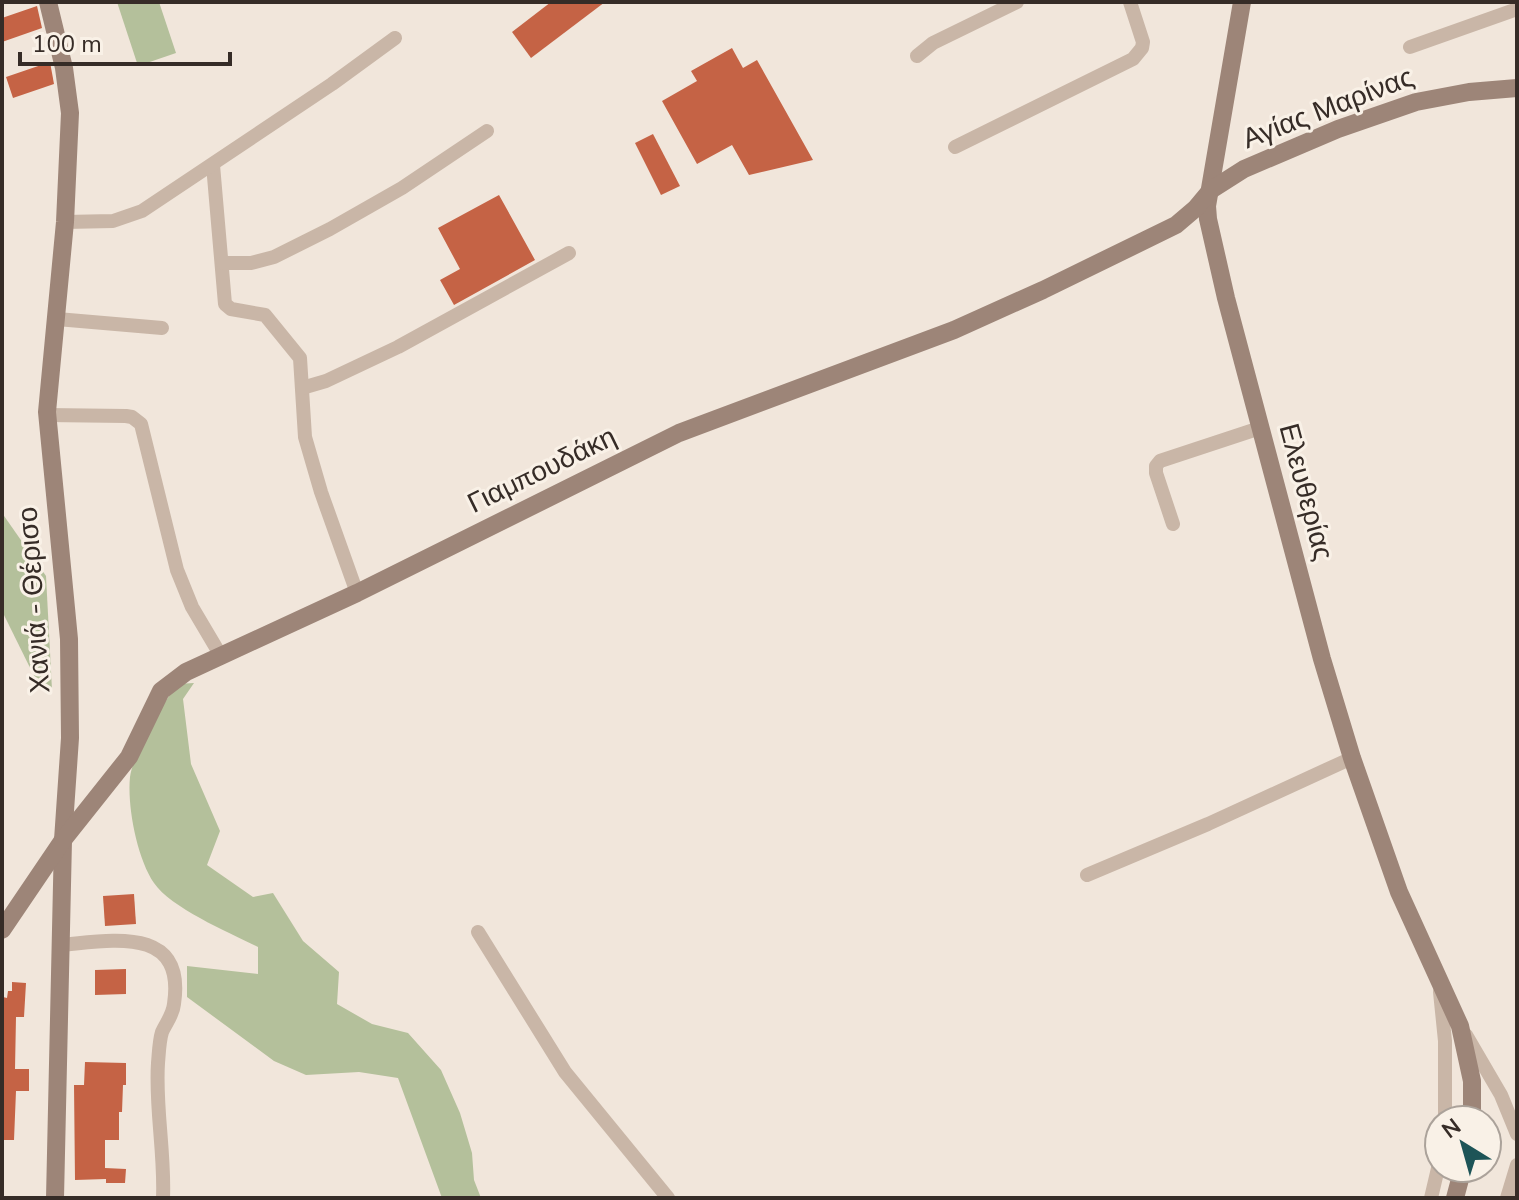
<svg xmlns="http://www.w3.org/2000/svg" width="1519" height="1200" viewBox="0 0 1519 1200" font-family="'Nunito Sans',sans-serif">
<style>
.green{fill:#b4c09b}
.building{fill:#c56345}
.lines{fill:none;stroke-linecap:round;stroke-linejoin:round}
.street{stroke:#c9b6a7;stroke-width:14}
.secondary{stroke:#9d8578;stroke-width:18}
.labels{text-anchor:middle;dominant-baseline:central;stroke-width:6;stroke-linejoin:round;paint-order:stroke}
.street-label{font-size:28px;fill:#362c27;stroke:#f9f1e7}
</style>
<rect width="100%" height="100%" fill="#f1e6db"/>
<g class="green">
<path d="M117 2H159L176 53 138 66Z"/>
<path d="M2 513 46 576 52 690H41L2 611Z"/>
<path d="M194 683 183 699 191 764 220 831 207 865 253 897 273 893 303 941 339 972 337 1004 372 1024 408 1033 441 1070 460 1113 472 1153 474 1180 481 1198H442L398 1078 359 1072 306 1075 274 1061 187 997V966L258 974V947C230 933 171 908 154 883 137 858 127 806 130 777 134 750 162 706 177 684Z"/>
</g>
<g class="building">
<path d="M551 2H605L531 58 512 32Z"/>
<path d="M37 6 42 28 2 42V18Z"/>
<path d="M732 48 743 68 757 60 813 160 749 175 732 145 697 164 662 101 697 81 691 71Z"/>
<path d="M50 62 54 84 13 98 6 77Z"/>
<path d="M653 134 680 186 661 195 635 143Z"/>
<path d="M499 195 535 260 454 305 440 280 460 269 438 228Z"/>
<path d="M134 894 136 924 105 926 103 896Z"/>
<path d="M126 969V994L95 995V970Z"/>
<path d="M12 982 26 983 24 1017H16L15 1069H29V1091H16L14 1140H2L3 997 7 998 8 991H12Z"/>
<path d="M85 1062 126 1063V1085H123L122 1112H119V1140H105V1168L126 1169 125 1183H106V1179L75 1180 74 1085H84Z"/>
</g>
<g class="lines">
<g class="street">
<path d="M1410 47 1517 9"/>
<path d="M917 56 933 43 1017 2"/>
<path d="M955 147 1133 59 1142 48 1143 42 1130 2"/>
<path d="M213 165 225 304 231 309 265 315 300 358 305 437 321 492 357 593"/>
<path d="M65 222 113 221 142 211 332 84 395 38"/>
<path d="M223 263H251L274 257 330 229 402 188 487 131"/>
<path d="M57 319 162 328"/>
<path d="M302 388 326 381 398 347 569 253"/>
<path d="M47 415 126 416 132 417 141 424 177 570 192 607 221 656"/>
<path d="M1173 524 1156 473V466L1160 461 1260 428"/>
<path d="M1087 875 1208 824 1352 758"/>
<path d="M478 932 565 1072 668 1198"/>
<path d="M60 945C109 941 186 924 174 1004 173 1015 166 1023 162 1032 159 1042 159 1053 158 1063 155 1107 165 1153 163 1198"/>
<path d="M1440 992 1445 1041V1120"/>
<path d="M1466 1035 1501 1095 1517 1134"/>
<path d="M1431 1198 1439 1164"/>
<path d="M1507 1198 1517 1165"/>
</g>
<g class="secondary">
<path d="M48 2 64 68 70 113 65 222 47 412 69 639 70 738 63 840 55 1198"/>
<path d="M1242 2 1207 206 1208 219 1226 298 1322 659 1352 758 1399 892 1460 1026 1472 1081V1120"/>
<path d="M2 930 63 840 129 757 161 691 186 672 357 593 679 433 954 330 1043 290 1176 225 1196 208 1211 190 1244 169 1338 129 1416 102 1469 92 1517 88"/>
<path d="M1455 1198 1463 1168"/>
</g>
</g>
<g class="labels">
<g class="street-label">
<text transform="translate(1328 108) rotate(-21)">Αγίας Μαρίνας</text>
<text transform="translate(542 470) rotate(-26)">Γιαμπουδάκη</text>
<text transform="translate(1306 492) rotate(75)">Ελευθερίας</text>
<text transform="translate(34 600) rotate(-94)">Χανιά - Θέρισο</text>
</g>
</g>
<rect width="1519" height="1200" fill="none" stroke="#362c27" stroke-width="8"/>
<g transform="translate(1463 1144) rotate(323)"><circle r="38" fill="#f9f1e7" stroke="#aba29a" stroke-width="2"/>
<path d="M0-6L14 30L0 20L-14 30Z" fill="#1d5457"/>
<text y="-12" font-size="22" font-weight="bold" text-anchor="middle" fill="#362c27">N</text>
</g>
<path d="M20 52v12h210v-12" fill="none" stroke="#362c27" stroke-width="4"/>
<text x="32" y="52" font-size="24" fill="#362c27" stroke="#f9f1e7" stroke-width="6" paint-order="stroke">100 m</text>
</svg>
